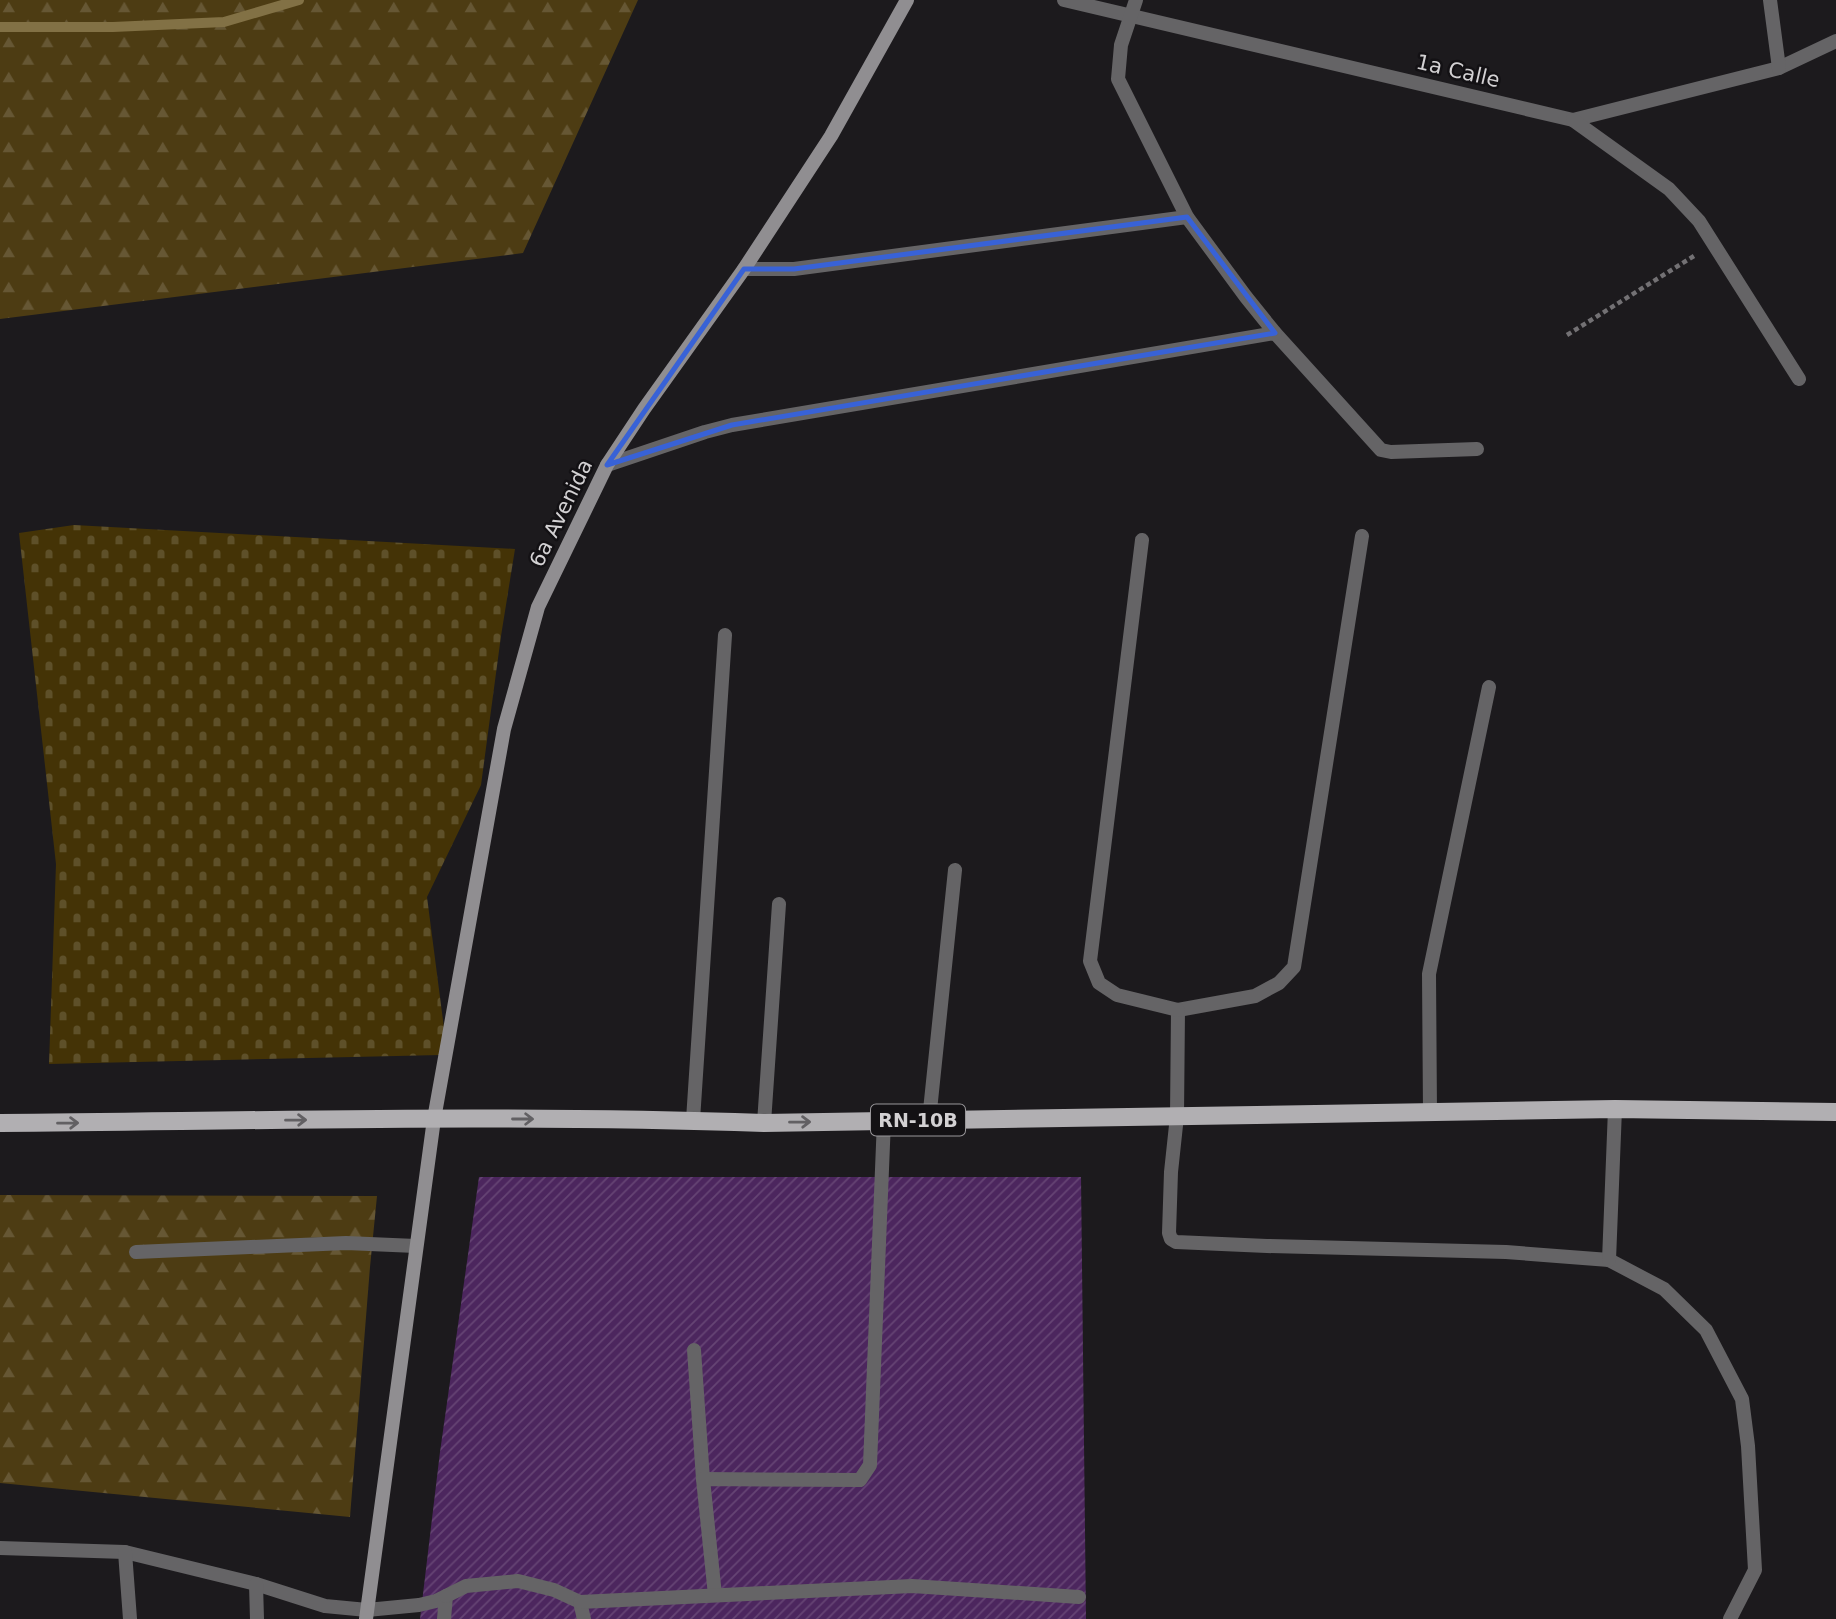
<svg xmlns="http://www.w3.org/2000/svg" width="1836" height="1619" viewBox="0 0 1836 1619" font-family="'DejaVu Sans',sans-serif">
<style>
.forest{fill:url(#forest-firs)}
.cemetery{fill:url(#cemetery-stones)}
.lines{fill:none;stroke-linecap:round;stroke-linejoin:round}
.stream{stroke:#827145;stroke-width:10}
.building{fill:url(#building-hatch)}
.path{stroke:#737174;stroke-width:4.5;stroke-dasharray:5 3.5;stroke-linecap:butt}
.lane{stroke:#656466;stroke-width:14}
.street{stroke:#656466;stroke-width:14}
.secondary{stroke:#908e91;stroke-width:14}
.primary{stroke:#b1afb2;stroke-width:18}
.oneway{stroke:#626063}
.marked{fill:none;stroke:#3862d7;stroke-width:5;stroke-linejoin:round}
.labels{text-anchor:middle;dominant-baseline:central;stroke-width:5;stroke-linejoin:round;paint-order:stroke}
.shield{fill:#131114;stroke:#99979a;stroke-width:2}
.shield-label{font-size:19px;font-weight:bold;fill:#d3d1d3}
.street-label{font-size:21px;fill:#d3d1d3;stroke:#131114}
</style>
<defs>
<pattern id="forest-firs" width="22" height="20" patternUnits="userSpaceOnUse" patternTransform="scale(1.75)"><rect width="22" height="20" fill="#4d3c13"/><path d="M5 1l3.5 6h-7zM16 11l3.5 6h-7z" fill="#665734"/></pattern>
<pattern id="cemetery-stones" width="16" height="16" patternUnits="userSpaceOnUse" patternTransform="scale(1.75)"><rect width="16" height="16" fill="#443306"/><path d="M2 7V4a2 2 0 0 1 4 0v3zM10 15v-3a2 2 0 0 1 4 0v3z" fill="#5e5029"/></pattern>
<pattern id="building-hatch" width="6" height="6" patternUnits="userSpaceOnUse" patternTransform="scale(1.75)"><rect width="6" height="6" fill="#4c265e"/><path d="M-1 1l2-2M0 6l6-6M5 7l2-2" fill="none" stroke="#654474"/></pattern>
</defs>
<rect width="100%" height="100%" fill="#1c1a1d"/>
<g class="forest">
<path d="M0 0H638L523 253 0 319Z"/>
<path d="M0 1195 377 1196 370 1267 350 1517 0 1483Z"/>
</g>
<path class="cemetery" d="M74 525 515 549 501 636 481 785 427 897 444 1028 440 1055 49 1064 56 864 19 533Z"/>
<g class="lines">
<path class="stream" d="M0 27H113L224 22 299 0"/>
</g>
<path class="building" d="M479 1177H1081L1086 1619H420L440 1452Z"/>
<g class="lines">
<path class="path" d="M1567 335 1694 256"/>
<g class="lane">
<path d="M1362 536 1294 967 1279 983 1255 996 1178 1010 1177 1116 1171 1172 1169 1233 1171 1239 1176 1242 1267 1246 1506 1252 1609 1260 1664 1289 1706 1330 1742 1399 1748 1446 1755 1570 1730 1619"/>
<path d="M1142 540 1090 961 1099 983 1117 995 1178 1010"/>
<path d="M1430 1112 1429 974 1489 687"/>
<path d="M693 1120 725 635"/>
<path d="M929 1120 955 870"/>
<path d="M764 1123 779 904"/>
<path d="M136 1252 346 1243 416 1246"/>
<path d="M1609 1260 1615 1109"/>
<path d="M694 1350 703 1479"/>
<path d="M0 1548 125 1552 256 1584 325 1606 367 1610 419 1605 436 1601 446 1596 444 1619"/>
<path d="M125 1552 130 1619"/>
<path d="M256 1584 257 1619"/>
<path d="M715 1595 703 1479 860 1480 870 1465 884 1120"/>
<path d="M446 1596 466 1586 518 1581 554 1590 580 1602 584 1619"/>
<path d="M580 1602 912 1586 1079 1597"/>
</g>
<g class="street">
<path d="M1064 0 1573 120 1779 68 1836 41"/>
<path d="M1136 0 1121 45 1118 79 1187 217 1246 297 1275 333 1381 450 1391 452 1477 449"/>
<path d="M1770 0 1779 68"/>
<path d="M1573 120 1669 189 1699 221 1799 379"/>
<path d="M744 269H794L1187 217"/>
<path d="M607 465 705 432 732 425 1275 333"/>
</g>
<path class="secondary" d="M366 1619 434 1119 504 729 538 607 607 465 644 409 744 269 831 136 907 0"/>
<path class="primary" d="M0 1123C254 1121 509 1114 764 1123L1615 1109 1836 1112"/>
</g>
<defs><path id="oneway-shaft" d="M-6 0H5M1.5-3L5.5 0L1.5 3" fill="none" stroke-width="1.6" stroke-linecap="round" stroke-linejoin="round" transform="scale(1.75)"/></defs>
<g class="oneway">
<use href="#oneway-shaft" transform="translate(523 1119)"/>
<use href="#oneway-shaft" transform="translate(296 1120) rotate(-1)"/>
<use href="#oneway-shaft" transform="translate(800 1122) rotate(-1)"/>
<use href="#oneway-shaft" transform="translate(68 1123) rotate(-1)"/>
</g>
<path class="marked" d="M1187 217 1275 333 732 425 607 465 744 269H794Z"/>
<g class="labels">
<rect class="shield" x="871" y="1104.5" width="94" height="31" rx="5"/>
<g class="shield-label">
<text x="918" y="1120">RN-10B</text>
</g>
<g class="street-label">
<text transform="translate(1458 71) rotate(13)">1a Calle</text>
<text transform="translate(561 513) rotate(-64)">6a Avenida</text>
</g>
</g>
</svg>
